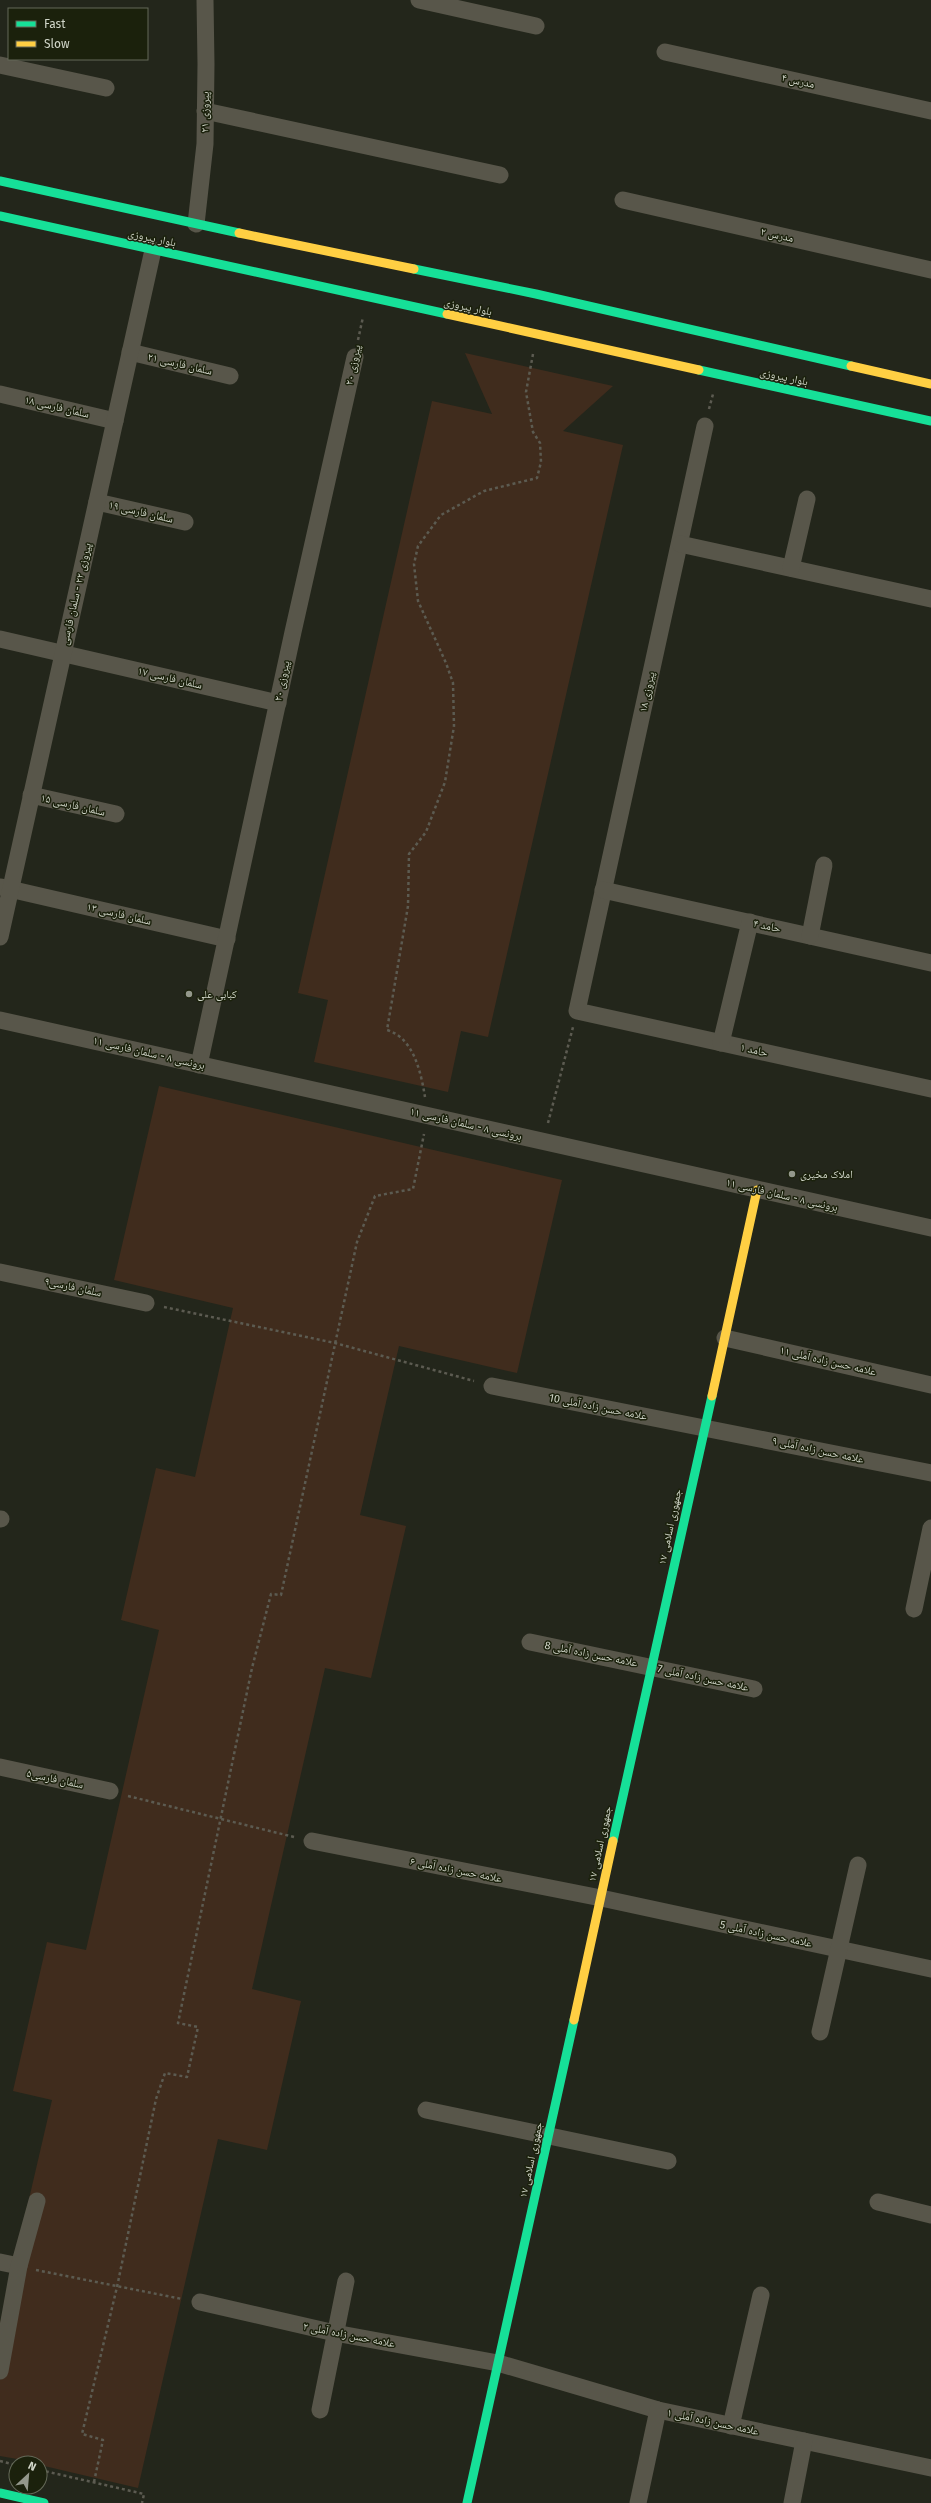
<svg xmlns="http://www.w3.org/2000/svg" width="931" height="2503" viewBox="0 0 931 2503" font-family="'Fira Sans','Noto Naskh Arabic',sans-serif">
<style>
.green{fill:#402c1d}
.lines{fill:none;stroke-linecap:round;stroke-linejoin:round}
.path{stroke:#5c5b51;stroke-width:2.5;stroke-dasharray:3 3;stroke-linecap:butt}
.street{stroke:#58564a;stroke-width:17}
.fast{stroke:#16e098;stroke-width:9}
.slow{stroke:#ffcf43;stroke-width:9}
.poi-dot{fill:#94988c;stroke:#1b210c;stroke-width:1.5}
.labels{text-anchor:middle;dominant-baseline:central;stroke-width:3;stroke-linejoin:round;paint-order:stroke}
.street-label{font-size:11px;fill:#d1d6c9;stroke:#1b210c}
.poi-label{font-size:11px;fill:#d1d6c9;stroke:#1b210c;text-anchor:start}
</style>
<rect width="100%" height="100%" fill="#23261b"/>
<g class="green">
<path d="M465 353 613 386 563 431 623 445 488 1037 461 1031 448 1092 314 1062 328 1000 298 993 432 401 492 414Z"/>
<path d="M159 1086 562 1180 517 1373 399 1346 360 1515 406 1526 371 1678 325 1668 252 1989 301 2001 267 2150 218 2139 138 2488 40 2465V2463L0 2456V2324L52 2100 13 2091 47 1942 86 1950 159 1630 121 1620 156 1468 195 1477 233 1308 114 1280Z"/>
</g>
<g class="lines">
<g class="path">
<path d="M358 340 363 317"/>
<path d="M709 409 713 394"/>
<path d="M425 1097C421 1073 414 1038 387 1030L408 906 409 854 426 832 445 782 454 726 453 683 446 663 418 601 414 564 418 546 441 515 484 491 537 478 541 462 540 443 533 432 526 392 533 354"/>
<path d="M548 1123 573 1027"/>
<path d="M164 1307 335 1343 474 1381"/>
<path d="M128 1796 294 1837"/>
<path d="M36 2270 182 2299"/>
<path d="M0 2461 16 2465"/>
<path d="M40 2470 144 2494 142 2503"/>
<path d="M94 2482 103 2440 82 2434 117 2287 156 2099 165 2073 187 2077 198 2027 178 2023 252 1668 271 1594 281 1595 357 1242 375 1196 413 1189 424 1134"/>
</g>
<g class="street">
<path d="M419 0 536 26"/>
<path d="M665 52 931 111"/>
<path d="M0 65 106 88"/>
<path d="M205 111 500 175"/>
<path d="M623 200 931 270"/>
<path d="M196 224 205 144 206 64 205 0"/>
<path d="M130 352 230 376"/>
<path d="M0 394 115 421"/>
<path d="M705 426 577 1011 931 1089"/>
<path d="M97 502 185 522"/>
<path d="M680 544 931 599"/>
<path d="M791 568 807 499"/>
<path d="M0 639 278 703"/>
<path d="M31 795 116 814"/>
<path d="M1 887 227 939"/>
<path d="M603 890 931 963"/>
<path d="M810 936 824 865"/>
<path d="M0 937 153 250"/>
<path d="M0 1020 931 1228"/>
<path d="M721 1043 750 922"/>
<path d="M199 1065 293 632 355 357"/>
<path d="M0 1272 146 1303"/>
<path d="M725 1338 931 1385"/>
<path d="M492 1386 931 1473"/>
<path d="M0 1519H1"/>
<path d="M914 1609 931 1528"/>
<path d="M530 1642 754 1689"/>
<path d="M0 1767 110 1791"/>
<path d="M312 1841 601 1898 931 1969"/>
<path d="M820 2032 858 1865"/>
<path d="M426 2110 668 2161"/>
<path d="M878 2202 931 2215"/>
<path d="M0 2262 19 2266"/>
<path d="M200 2302 335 2333 498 2363 658 2410 931 2468"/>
<path d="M0 2371 19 2266 37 2201"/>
<path d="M320 2410 346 2281"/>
<path d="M731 2426 761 2295"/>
<path d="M638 2503 658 2410"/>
<path d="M792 2503 804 2441"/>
</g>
<g class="fast">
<path d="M0 181 239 233"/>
<path d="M0 216 447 314"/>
<path d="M414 269 536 294 851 366"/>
<path d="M699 370 931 421"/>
<path d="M613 1841 712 1396"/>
<path d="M0 2493 44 2503"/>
<path d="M467 2503 574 2020"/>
</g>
<g class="slow">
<path d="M239 233 414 269"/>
<path d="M447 314 699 370"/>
<path d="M851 366 931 384"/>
<path d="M712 1396 757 1190"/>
<path d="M574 2020 613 1841"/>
</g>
</g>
<g class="poi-dot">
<circle cx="189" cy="994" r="4"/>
<circle cx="792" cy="1174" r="4"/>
</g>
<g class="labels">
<g class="street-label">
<text transform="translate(798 81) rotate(13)">مدرس ۴</text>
<text transform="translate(205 112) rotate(-89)">پیروزی ۲۱</text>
<text transform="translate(777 235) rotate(13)">مدرس ۲</text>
<text transform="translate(152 238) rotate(12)">بلوار پیروزی</text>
<text transform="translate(468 307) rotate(12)">بلوار پیروزی</text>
<text transform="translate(180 364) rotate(13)">سلمان فارسی ۲۱</text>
<text transform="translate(353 365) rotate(-78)">پیروزی ۲۰</text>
<text transform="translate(784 377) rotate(12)">بلوار پیروزی</text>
<text transform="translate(57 407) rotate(13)">سلمان فارسی ۱۸</text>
<text transform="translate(141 512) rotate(13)">سلمان فارسی ۱۹</text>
<text transform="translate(76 594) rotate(-77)">پیروزی ۲۲ - سلمان فارسی</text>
<text transform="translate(170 678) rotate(13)">سلمان فارسی ۱۷</text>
<text transform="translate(282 681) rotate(-78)">پیروزی ۲۰</text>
<text transform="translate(647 692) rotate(-78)">پیروزی ۱۸</text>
<text transform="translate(73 805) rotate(13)">سلمان فارسی ۱۵</text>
<text transform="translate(119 914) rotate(13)">سلمان فارسی ۱۳</text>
<text transform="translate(767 926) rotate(12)">حامد ۴</text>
<text transform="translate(754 1050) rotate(13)">حامد ۱</text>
<text transform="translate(149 1053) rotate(13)">برونسی ۸ - سلمان فارسی ۱۱</text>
<text transform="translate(466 1124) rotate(13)">برونسی ۸ - سلمان فارسی ۱۱</text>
<text transform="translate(782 1195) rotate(13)">برونسی ۸ - سلمان فارسی ۱۱</text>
<text transform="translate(73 1287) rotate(12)">سلمان فارسی۹</text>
<text transform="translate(828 1361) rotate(13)">علامه حسن زاده آملی ۱۱</text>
<text transform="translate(598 1407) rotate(11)">علامه حسن زاده آملی 10</text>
<text transform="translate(818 1450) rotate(12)">علامه حسن زاده آملی ۹</text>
<text transform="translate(670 1527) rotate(-78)">جمهوری اسلامی ۱۷</text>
<text transform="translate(591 1654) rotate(11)">علامه حسن زاده آملی 8</text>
<text transform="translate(703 1678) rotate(12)">علامه حسن زاده آملی 7</text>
<text transform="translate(55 1779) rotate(12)">سلمان فارسی۵</text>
<text transform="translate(600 1844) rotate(-78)">جمهوری اسلامی ۱۷</text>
<text transform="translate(456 1870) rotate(11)">علامه حسن زاده آملی ۶</text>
<text transform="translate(766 1934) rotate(12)">علامه حسن زاده آملی 5</text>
<text transform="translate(531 2160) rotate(-78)">جمهوری اسلامی ۱۷</text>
<text transform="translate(349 2335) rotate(11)">علامه حسن زاده آملی ۲</text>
<text transform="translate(713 2422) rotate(12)">علامه حسن زاده آملی ۱</text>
</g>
<g class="poi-label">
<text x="197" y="994">کبابی علی</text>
<text x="800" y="1174">املاک مخیری</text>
</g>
</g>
<rect x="8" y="8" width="140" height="52" fill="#1b210c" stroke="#646958"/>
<rect x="16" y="21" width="20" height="6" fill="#16e098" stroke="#646958"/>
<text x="44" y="28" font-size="12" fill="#d1d6c9">Fast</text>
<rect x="16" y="41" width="20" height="6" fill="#ffcf43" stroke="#646958"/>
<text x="44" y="48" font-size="12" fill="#d1d6c9">Slow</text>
<g transform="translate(28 2475) rotate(26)"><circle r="19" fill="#1b210c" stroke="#646958"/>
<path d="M0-3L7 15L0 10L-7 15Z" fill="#94988c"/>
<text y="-6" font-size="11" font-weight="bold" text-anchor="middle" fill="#d1d6c9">N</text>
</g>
</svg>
